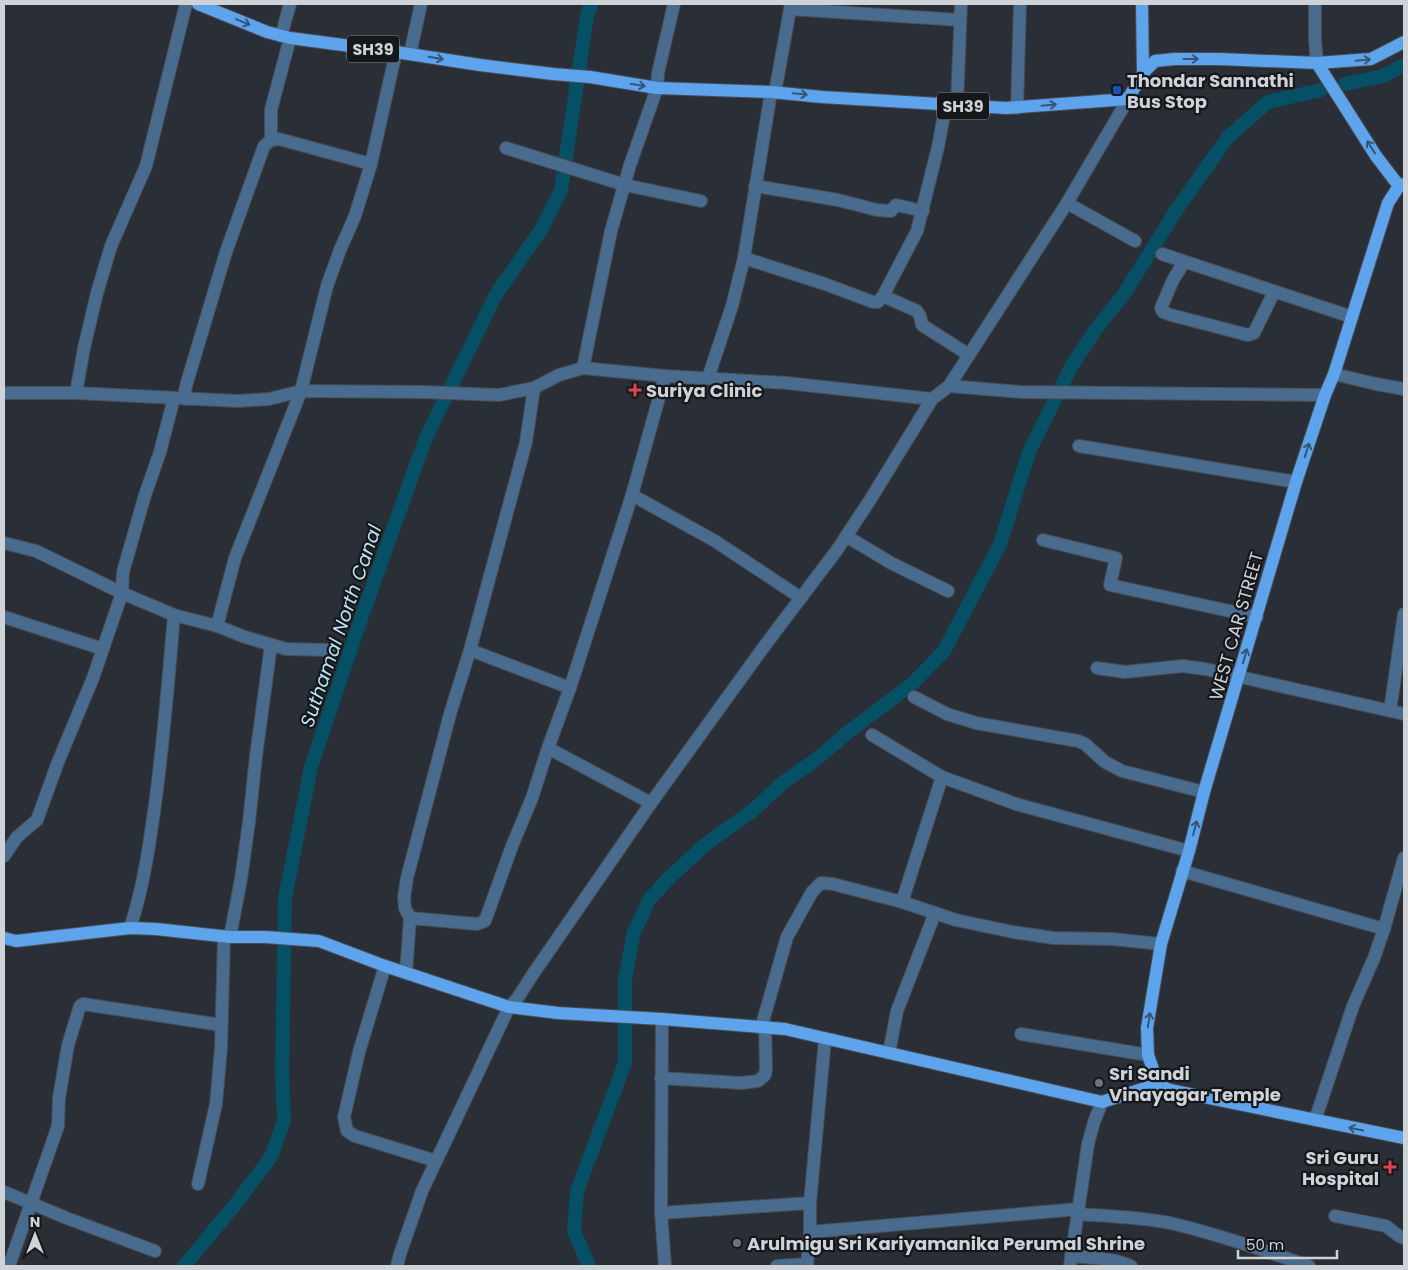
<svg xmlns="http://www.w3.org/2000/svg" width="1408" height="1270" viewBox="0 0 1408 1270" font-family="Poppins,sans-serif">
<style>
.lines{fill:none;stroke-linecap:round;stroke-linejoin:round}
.canal{stroke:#055065;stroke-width:14}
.minor-casing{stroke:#484d54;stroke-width:14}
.major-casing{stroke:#484d54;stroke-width:14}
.minor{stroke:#496b8e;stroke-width:12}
.major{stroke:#5da4ec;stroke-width:12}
.oneway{stroke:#355679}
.transit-dot{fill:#1a4fb4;stroke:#15171b;stroke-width:2}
.health-dot{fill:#e0444e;stroke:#15171b;stroke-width:2}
.worship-dot{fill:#6b7280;stroke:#15171b;stroke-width:2}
.labels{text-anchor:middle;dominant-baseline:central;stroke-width:4.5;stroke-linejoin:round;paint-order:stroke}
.shield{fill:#15171b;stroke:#979b9f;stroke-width:1}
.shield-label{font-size:16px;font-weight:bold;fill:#cfd3d8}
.poi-label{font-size:18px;font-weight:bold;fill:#cfd3d8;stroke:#15171b;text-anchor:start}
.street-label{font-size:18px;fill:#cfd3d8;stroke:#15171b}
.water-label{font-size:19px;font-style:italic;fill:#bae4f4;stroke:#15171b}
</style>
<rect width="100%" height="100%" fill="#2a2f37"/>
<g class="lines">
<g class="canal">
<path d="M1345 84 1383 76 1404 65"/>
<path d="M184 1266 234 1206 271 1157 284 1120 282 1073 285 898 311 767 363 613 425 440 495 296 542 228 561 190 587 16 591 4"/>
<path d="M589 1266 574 1231 577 1191 625 1063V979L634 932 649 900 669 878 706 844 751 812 784 782 818 758 847 733 912 684 944 651 1000 544 1029 452 1072 365 1096 329 1124 294 1177 209 1228 137 1268 102 1321 90"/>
</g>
<defs>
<g id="minor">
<path d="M1315 4V40L1317 63"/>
<path d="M790 9 960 20"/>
<path d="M281 36 290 4"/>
<path d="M410 54 421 4"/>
<path d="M773 92 776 87 791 4"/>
<path d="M957 105 961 4"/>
<path d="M1017 108 1020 4"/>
<path d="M271 140V110L290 38"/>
<path d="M506 148 625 185 701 201"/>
<path d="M755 186 838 200 877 210 891 211 896 205 923 211"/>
<path d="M1067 203 1135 241"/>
<path d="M1162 254 1352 317"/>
<path d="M744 258 825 284 873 302H878L883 296 917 231 938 147 946 104"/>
<path d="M1184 262 1173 280 1161 308 1163 312 1171 315 1248 335 1254 333 1274 292"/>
<path d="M883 296 917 311 920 316 922 325 969 355"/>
<path d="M583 368 611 231 630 165 657 88 658 73 674 4"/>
<path d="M1334 374 1376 384 1404 389"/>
<path d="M708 378 732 306 744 258 771 92"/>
<path d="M949 386 1021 392 1325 395"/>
<path d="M4 393H76L238 401 269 399 301 391 422 392 499 395 534 388 559 375 583 368 665 376 787 383 932 399"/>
<path d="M76 393 84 348 97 293 111 246 146 166 186 4"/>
<path d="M186 399 185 390 188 379 226 252 264 146 271 140 279 139 371 164"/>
<path d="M1079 446 1296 482"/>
<path d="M632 495 715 541 801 598"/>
<path d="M846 536 891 563 948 591"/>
<path d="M1043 540 1116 558 1110 585 1257 617"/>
<path d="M4 543 36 551 122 593 174 615 217 626 245 637 286 649 329 650"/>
<path d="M4 617 103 649"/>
<path d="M217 626 235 558 301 391 327 286 340 250 355 216 371 164 396 52"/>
<path d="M470 650 570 688"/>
<path d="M1097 668 1125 672 1183 666 1205 669 1404 714"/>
<path d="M914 697 947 714 976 723 1078 741 1085 744 1105 762 1122 771 1204 792"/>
<path d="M1390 711 1404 614"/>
<path d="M872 735 942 777 1016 804 1189 851"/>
<path d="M548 748 651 803"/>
<path d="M4 856 17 837 37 820 58 762 93 678 122 593 123 572 145 495 160 452 174 398"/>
<path d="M1182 871 1384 929"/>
<path d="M902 902 942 777"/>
<path d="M410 918 477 924 485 921 512 846 532 798 548 748 570 688 632 495 665 376"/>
<path d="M130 928C144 886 150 841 156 797 164 736 169 675 174 615"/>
<path d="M230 937 241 879 249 822 256 756 271 645"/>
<path d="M385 966 359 1052 344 1117 347 1131 355 1136 436 1161"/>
<path d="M406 973 410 918 405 908 404 898 407 878 450 714 470 650 526 442 534 388"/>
<path d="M662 1019 661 1213 810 1203V1232L807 1264 777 1266"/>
<path d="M761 1028 787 937 812 892 821 883 833 884 902 902 956 920 1013 932 1054 938 1112 939 1161 944"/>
<path d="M1021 1034 1148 1055"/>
<path d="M889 1053 897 1011 935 913"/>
<path d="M661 1078 741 1083 758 1081 765 1075 766 1068 765 1028"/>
<path d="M1315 1120 1353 1006 1374 958 1384 929 1404 858"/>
<path d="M198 1184 216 1104 221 1048 224 937"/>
<path d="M4 1192 69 1219 155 1251"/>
<path d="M810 1203 825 1039"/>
<path d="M661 1213 665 1266"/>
<path d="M1078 1214C1109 1216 1140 1217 1170 1223 1217 1234 1263 1250 1309 1266"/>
<path d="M1335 1216 1386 1226 1399 1236 1404 1238"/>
<path d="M810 1232 1079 1209"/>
<path d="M1071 1256C1091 1258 1114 1258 1131 1266"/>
<path d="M9 1266 58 1126 59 1098 68 1045 80 1006 83 1004 221 1025"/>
<path d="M397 1266 400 1254 422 1191 509 1007 517 999 533 974 651 803 763 648 837 550 870 500 932 399 949 386 969 355 1067 203 1128 99"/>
<path d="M1070 1266 1088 1144 1094 1122 1102 1102"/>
</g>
<g id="major">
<path d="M198 4 267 32 290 38 396 52 480 65 553 74 590 77 657 88 771 92 822 97 1006 108 1128 99 1143 73 1155 61 1174 59H1219L1317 63 1371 59 1404 42"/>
<path d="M1142 4 1143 73"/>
<path d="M1317 63 1376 156 1399 186"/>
<path d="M4 938 16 941 130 928 156 929 230 937H265L319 941 385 966 509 1007 558 1013 662 1019 785 1029 1102 1102 1158 1084"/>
<path d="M1158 1084 1148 1055 1147 1028 1161 944 1189 851 1204 792 1296 482 1325 395 1334 374 1388 203 1399 186 1404 184"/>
<path d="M1158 1084 1170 1090 1404 1138"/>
</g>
</defs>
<use href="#minor" class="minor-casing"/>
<use href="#major" class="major-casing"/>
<use href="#minor" class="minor"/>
<use href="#major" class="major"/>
</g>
<defs><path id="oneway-shaft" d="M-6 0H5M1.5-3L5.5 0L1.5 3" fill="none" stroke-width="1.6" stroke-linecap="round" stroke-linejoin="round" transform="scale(1.25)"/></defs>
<g class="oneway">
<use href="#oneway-shaft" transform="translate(243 22) rotate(22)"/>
<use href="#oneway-shaft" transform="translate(436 58) rotate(9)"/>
<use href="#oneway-shaft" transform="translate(1191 59)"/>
<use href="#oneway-shaft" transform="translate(1363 60) rotate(-5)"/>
<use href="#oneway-shaft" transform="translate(638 85) rotate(9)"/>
<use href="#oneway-shaft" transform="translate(800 94) rotate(5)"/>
<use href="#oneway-shaft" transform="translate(1049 105) rotate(-5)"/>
<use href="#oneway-shaft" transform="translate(1371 147) rotate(-122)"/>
<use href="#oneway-shaft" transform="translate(1307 450) rotate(-72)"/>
<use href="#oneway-shaft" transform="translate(1245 656) rotate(-74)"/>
<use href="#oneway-shaft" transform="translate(1195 828) rotate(-75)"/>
<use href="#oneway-shaft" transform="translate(1149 1020) rotate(-81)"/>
<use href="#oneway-shaft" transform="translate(1356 1129) rotate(-169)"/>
</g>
<rect class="transit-dot" x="1112" y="85" width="10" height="10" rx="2.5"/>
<g class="health-dot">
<path d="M632.5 382.5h5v5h5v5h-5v5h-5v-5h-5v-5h5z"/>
<path d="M1387.5 1159.5h5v5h5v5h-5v5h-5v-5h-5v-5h5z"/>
</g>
<g class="worship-dot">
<circle cx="1099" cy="1083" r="5"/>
<circle cx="737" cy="1243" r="5"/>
</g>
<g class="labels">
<g class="shield">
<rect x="347" y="35.5" width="52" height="27" rx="4"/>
<rect x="937" y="92.5" width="52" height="27" rx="4"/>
</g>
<g class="shield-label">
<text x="373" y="49">SH39</text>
<text x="963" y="106">SH39</text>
</g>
<g class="poi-label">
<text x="1127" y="80">Thondar Sannathi<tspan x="1127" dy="21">Bus Stop</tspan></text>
<text x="646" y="390">Suriya Clinic</text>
<text x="1109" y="1073">Sri Sandi<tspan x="1109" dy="21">Vinayagar Temple</tspan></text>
<text x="1379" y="1157" text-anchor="end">Sri Guru<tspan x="1379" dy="21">Hospital</tspan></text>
<text x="747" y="1243">Arulmigu Sri Kariyamanika Perumal Shrine</text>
</g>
<g class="street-label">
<text transform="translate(1236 626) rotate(-74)">WEST CAR STREET</text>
</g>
<g class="water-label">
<text transform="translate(341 626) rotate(-71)">Suthamal North Canal</text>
</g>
</g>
<rect width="1408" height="1270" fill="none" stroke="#cfd3d8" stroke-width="10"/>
<g transform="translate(35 1235)" stroke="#15171b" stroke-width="4" paint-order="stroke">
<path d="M0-4L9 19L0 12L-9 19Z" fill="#cfd3d8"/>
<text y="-8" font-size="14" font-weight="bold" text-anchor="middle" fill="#cfd3d8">N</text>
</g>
<path d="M1238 1250v8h99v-8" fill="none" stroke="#cfd3d8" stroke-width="2.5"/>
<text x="1246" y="1250" font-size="15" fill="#cfd3d8" stroke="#15171b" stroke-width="4" paint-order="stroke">50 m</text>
</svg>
